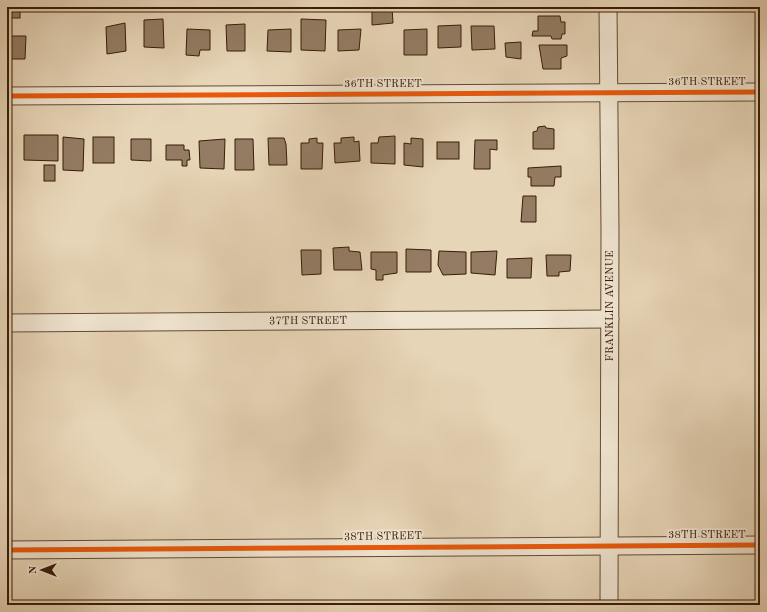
<svg xmlns="http://www.w3.org/2000/svg" width="767" height="612" viewBox="0 0 767 612" font-family="'Old Standard TT',serif">
<style>
.building{fill:#937c63;stroke:#391c07}
.lines{fill:none;stroke-linecap:round;stroke-linejoin:round}
.minor-casing{stroke:#644a33;stroke-width:19}
.minor{stroke:#efe4d0;stroke-width:17}
.cycleway-casing{stroke:#efe4d0;stroke-width:8}
.cycleway{stroke:#e8590c;stroke-width:5}
.labels{text-anchor:middle;dominant-baseline:central;stroke-width:4;stroke-linejoin:round;paint-order:stroke}
.street-label{font-size:11px;fill:#391c07;stroke:#efe4d0}
</style>
<rect width="100%" height="100%" fill="#e7d5b7"/>
<filter id="stains"><feTurbulence type="fractalNoise" baseFrequency=".005" numOctaves="4"/><feColorMatrix values="0 0 0 0 .2 0 0 0 0 .09 0 0 0 0 .02 0 0 0 .5 -.17"/></filter>
<radialGradient id="worn" r=".72"><stop offset=".6" stop-color="#630" stop-opacity="0"/><stop offset="1" stop-color="#630" stop-opacity=".3"/></radialGradient>
<g class="building">
<rect x="7" y="7" width="13" height="11"/>
<path d="M372 7H392L393 23 372 25Z"/>
<path d="M538 16H560L561 22H565V34H562L561 39H552L551 36H532L533 31H538Z"/>
<path d="M163 19 164 48 144 47V20Z"/>
<path d="M301 19 326 20 325 51 301 50Z"/>
<path d="M125 23 126 51 107 54 106 27Z"/>
<path d="M245 24V51H227L226 25Z"/>
<path d="M461 25V47L438 48V26Z"/>
<path d="M471 26H494L495 49 472 50Z"/>
<path d="M187 29 210 30V50H200L199 56 186 55Z"/>
<path d="M291 29V52L267 51 268 30Z"/>
<path d="M361 29 359 50 338 51V30Z"/>
<path d="M427 29V55H404V30Z"/>
<path d="M8 36H26L25 59H7Z"/>
<path d="M521 42V59L506 57 505 43Z"/>
<path d="M539 45H567V56L561 58V69H543Z"/>
<path d="M545 126 546 128 554 129V149H533V132L537 131 538 127Z"/>
<path d="M24 135H58V161L24 160Z"/>
<path d="M395 136V164L371 163V143H378L379 137Z"/>
<path d="M63 137 84 139 83 171 63 170Z"/>
<rect x="93" y="137" width="21" height="26"/>
<path d="M354 137V142L359 141 360 161 335 163 334 143H341V138Z"/>
<path d="M268 138H284L286 144 287 165H269Z"/>
<path d="M317 138V143H323L322 169H301V143H309V139Z"/>
<path d="M411 138 423 139V167L404 165V143L411 144Z"/>
<path d="M131 139H151V161L131 160Z"/>
<path d="M225 139 224 169 200 168 199 141Z"/>
<path d="M235 139H253L254 170H235Z"/>
<path d="M475 140H497V150L490 149V169H474Z"/>
<rect x="437" y="142" width="22" height="17"/>
<path d="M166 145H184V150H189L190 160H187V166H182V160H166Z"/>
<rect x="44" y="165" width="11" height="16"/>
<path d="M561 166V177H555L554 186H531V177H528V168Z"/>
<path d="M523 196H536V222H521Z"/>
<path d="M349 247V251L360 252 362 270H334L333 248Z"/>
<path d="M406 249 431 250V272H406Z"/>
<path d="M301 250H321V274L302 275Z"/>
<path d="M439 251 466 252V274L443 275 438 265Z"/>
<path d="M497 251 495 275 471 273V252Z"/>
<path d="M371 252H397V273L383 275V280H376V270L371 269Z"/>
<path d="M546 255H571L570 271 559 272V276H547Z"/>
<path d="M532 258 531 278H507V259Z"/>
</g>
<g class="lines">
<defs>
<g id="minor">
<path d="M608 7 610 231 609 605"/>
<path d="M7 96 760 92"/>
<path id="s1" d="M7 323 610 319"/>
<path d="M7 550 760 545"/>
</g>
</defs>
<use href="#minor" class="minor-casing"/>
<use href="#minor" class="minor"/>
<defs>
<g id="cycleway">
<path d="M7 96 760 92"/>
<path d="M7 550 760 545"/>
</g>
</defs>
<use href="#cycleway" class="cycleway-casing"/>
<use href="#cycleway" class="cycleway"/>
</g>
<g class="labels">
<g class="street-label">
<text x="707" y="82">36TH STREET</text>
<text x="383" y="84">36TH STREET</text>
<text transform="translate(610 306) rotate(-90)">FRANKLIN AVENUE</text>
<text stroke="none"><textPath href="#s1" startOffset="301">37TH STREET</textPath></text>
<text x="707" y="535">38TH STREET</text>
<text transform="translate(383 537) rotate(-1)">38TH STREET</text>
</g>
</g>
<rect width="767" height="612" fill="none" stroke="#e7d5b7" stroke-width="24"/>
<rect x="8" y="8" width="751" height="596" fill="none" stroke="#391c07" stroke-width="2"/>
<rect x="12" y="12" width="743" height="588" fill="none" stroke="#391c07"/>
<g transform="translate(42 570) rotate(270)" stroke="#efe4d0" stroke-width="3" paint-order="stroke">
<path d="M0-3L7 15L0 10L-7 15Z" fill="#391c07"/>
<text y="-6" font-size="11" font-weight="bold" text-anchor="middle" fill="#391c07">N</text>
</g>
<rect width="100%" height="100%" filter="url(#stains)"/>
<rect width="100%" height="100%" fill="url(#worn)"/>
</svg>
